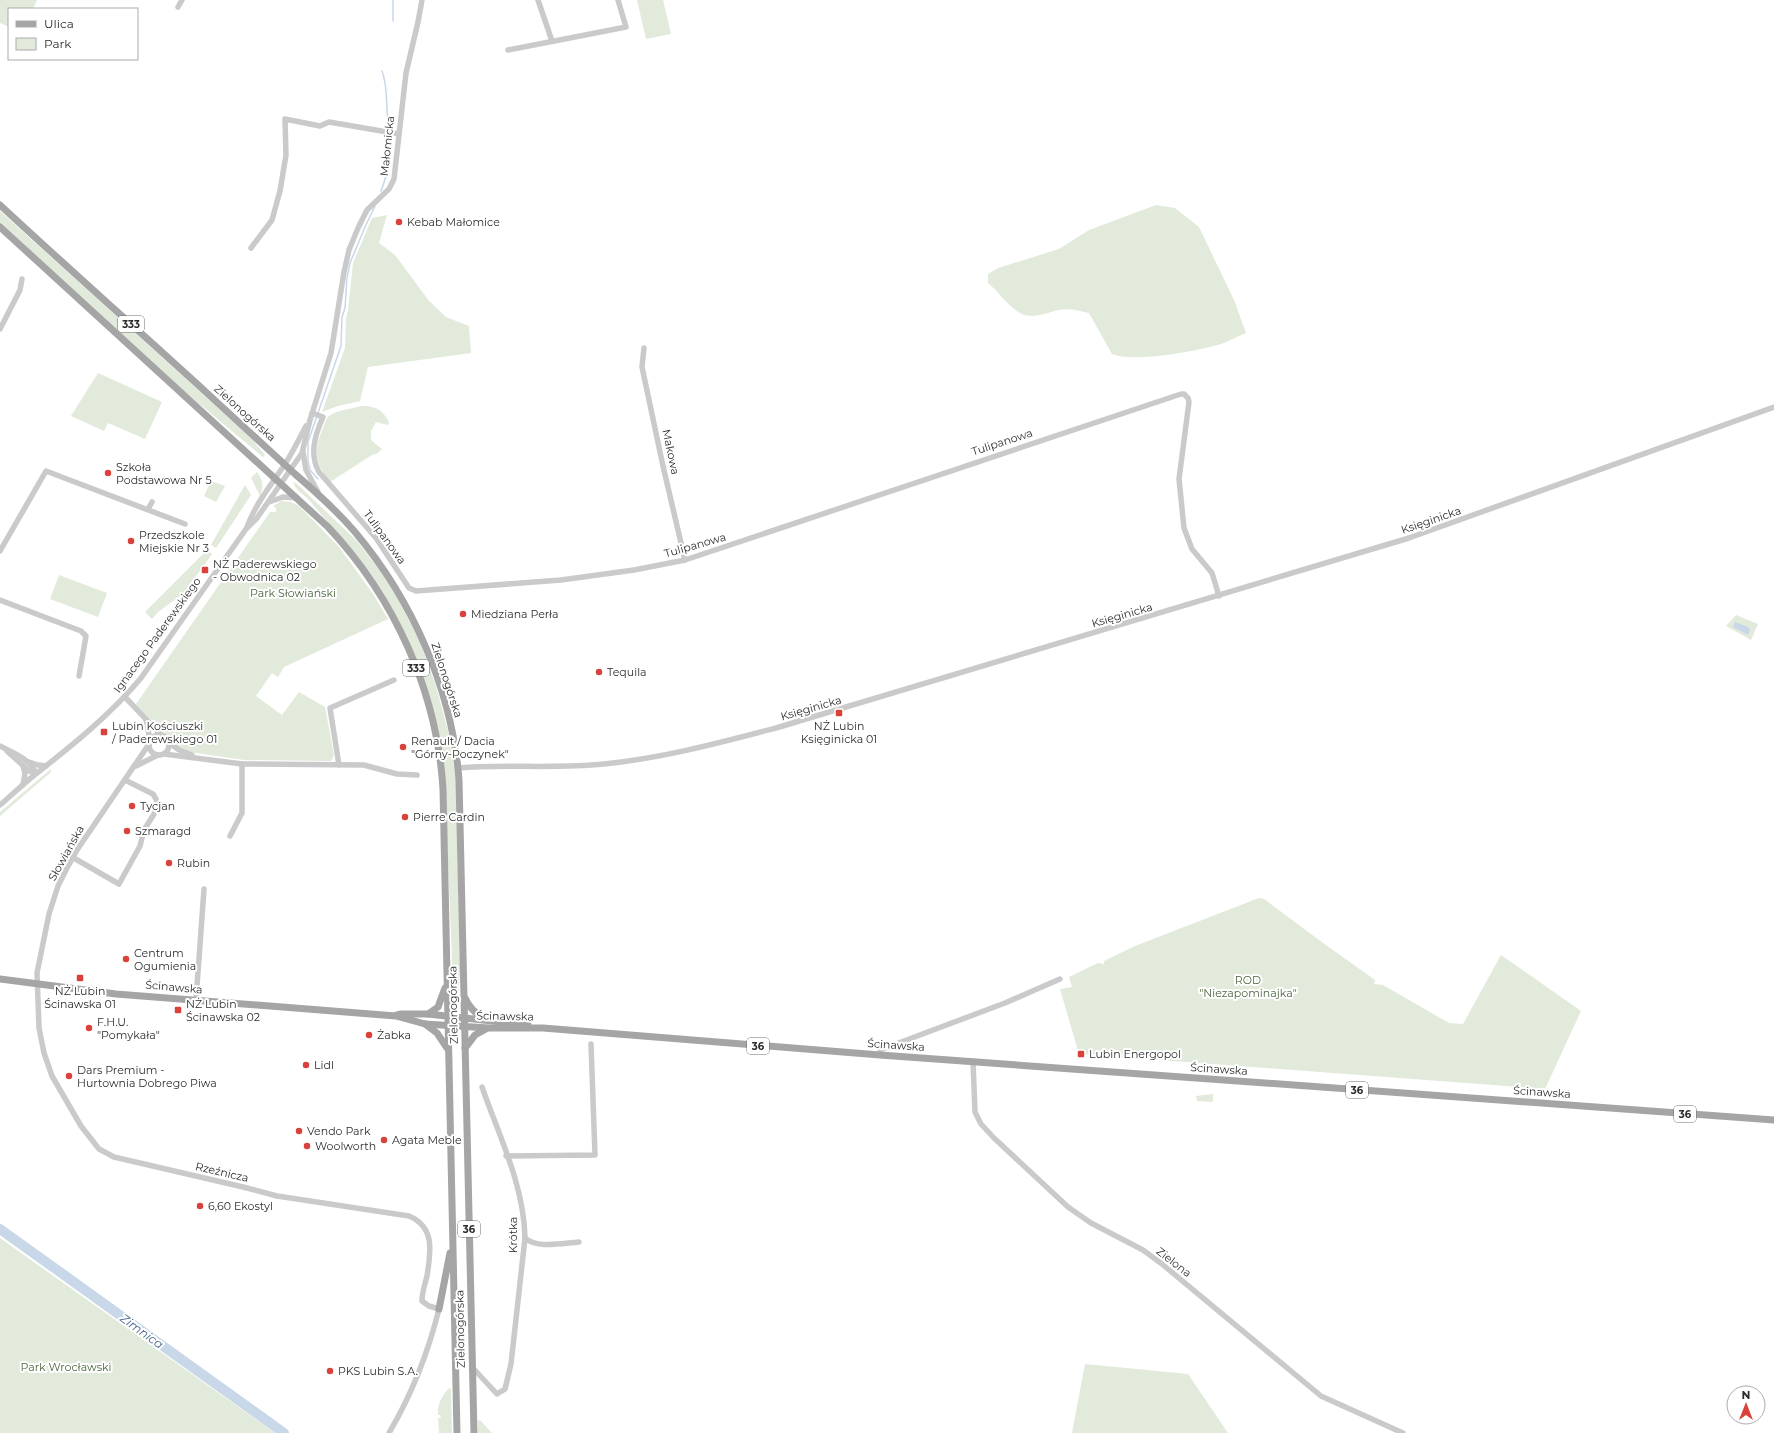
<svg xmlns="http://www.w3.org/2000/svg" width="1774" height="1433" viewBox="0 0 1774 1433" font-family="Montserrat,sans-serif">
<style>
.green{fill:#e1eadb}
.water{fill:#c8d8e8}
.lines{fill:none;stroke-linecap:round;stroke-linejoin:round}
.stream{stroke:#c8d8e8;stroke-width:1.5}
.river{stroke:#c8d8e8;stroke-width:10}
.minor{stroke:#cacaca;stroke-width:5.5}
.major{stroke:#a5a5a5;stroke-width:7}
.poi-dot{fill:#d9423a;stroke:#fff;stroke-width:1.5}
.labels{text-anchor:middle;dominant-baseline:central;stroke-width:4;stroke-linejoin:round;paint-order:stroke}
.shield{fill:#fff;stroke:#6c6c6c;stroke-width:1}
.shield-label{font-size:10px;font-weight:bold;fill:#2d2d2d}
.street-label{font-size:11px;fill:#2d2d2d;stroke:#fff}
.poi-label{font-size:11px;fill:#2d2d2d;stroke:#fff;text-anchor:start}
.park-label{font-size:11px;fill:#4b653e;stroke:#fff}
.water-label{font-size:12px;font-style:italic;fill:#416489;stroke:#fff}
</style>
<rect width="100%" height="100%" fill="#fff"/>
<g class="green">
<path d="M0 0H37L33 9H9V27L0 23Z"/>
<path d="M637 0H663L671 34 646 39Z"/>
<path d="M1156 205 1175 208 1199 227 1234 300 1246 333C1238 336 1230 341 1221 344 1198 351 1134 363 1112 354L1089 313C1080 311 1069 308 1059 310 1045 313 1029 321 1017 311 1006 304 998 291 988 283V274L998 268 1059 249 1089 230Z"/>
<path d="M0 211 251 438 265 455 263 457 184 391 0 226Z"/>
<path d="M387 215 379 243 395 255 429 301 446 317 469 326 471 353 368 367 360 401 338 406 322 412 345 348 346 319 348 310 353 263 372 218Z"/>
<path d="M98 373 162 402 145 439 108 423 104 431 71 416Z"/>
<path d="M361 406C375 406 382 409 389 422L388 425 376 422 371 431V440L382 449 378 453 372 455 330 482C315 463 313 451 323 428 324 425 326 419 328 417 335 410 352 409 361 406Z"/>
<path d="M257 472C263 480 264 486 260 496L251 478Z"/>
<path d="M211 481 225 486 216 502 204 496Z"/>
<path d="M293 482 297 484 356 540 380 570 399 601 420 642 436 686 449 735 456 781 460 971 457 1010 454 1008 444 766C434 699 411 633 373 577 354 549 330 526 309 500 304 494 294 489 293 482Z"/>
<path d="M245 485 251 495 216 548 211 545Z"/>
<path d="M281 501 291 502 299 506 339 547 373 594 388 619 284 667 278 677 272 673 256 696 282 715 299 692 325 707 334 755 331 761 244 760 189 752 175 745 136 704 270 512H276V508L273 506Z"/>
<path d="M207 550 212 554 184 593 158 612 152 619 145 612Z"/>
<path d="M59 575 107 593 98 617 50 599Z"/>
<path d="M1736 615 1758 624 1751 640 1726 626Z"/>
<path d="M51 769V772L0 816V812Z"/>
<path d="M1259 898 1264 899 1319 940 1375 980 1374 984 1383 985 1449 1023 1463 1024 1501 955 1581 1011 1545 1089 1079 1054 1060 989 1072 987 1069 977 1098 963 1104 964V961L1135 946Z"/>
<path d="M1213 1094V1102L1197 1101 1196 1096Z"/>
<path d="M0 1238 275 1433H0Z"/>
<path d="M1085 1364 1188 1374 1228 1433H1072Z"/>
<path d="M449 1388 451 1389 452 1433H439L438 1418H441L440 1415H438C437 1404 442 1396 449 1388Z"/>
<path d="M480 1420 492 1433H478V1421Z"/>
</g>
<path class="water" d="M1735 622 1748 627 1750 630 1748 635 1733 627Z"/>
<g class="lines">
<g class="stream">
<path d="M393 21V0"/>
<path d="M382 71C389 89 385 110 389 129"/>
<path d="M381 191C388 173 392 155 390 136"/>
<path d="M318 479 310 470 308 461V442L341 346 342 317 345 308 347 278 350 263 365 227 375 206"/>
</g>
<path class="river" d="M0 1229 284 1433"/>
<g class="minor">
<path d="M538 0 552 41"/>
<path d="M178 7 182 0"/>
<path d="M508 50 626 27 618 0"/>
<path d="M251 248 272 220 280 191 286 155 285 119 320 126 329 122 399 134"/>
<path d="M0 329 20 290 22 279"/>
<path d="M644 348 642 367 663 466 685 560"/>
<path d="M312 413 323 417C315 435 309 454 319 472L376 538 409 588 416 591 561 580 634 570 685 560 1181 394H1184L1188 398 1189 402 1179 479 1184 528 1192 549 1212 573 1219 596"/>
<path d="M303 452 306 470 318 492"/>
<path d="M269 502 283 497 297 498"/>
<path d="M148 509 152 502"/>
<path d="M247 527C256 503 271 485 285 464 293 452 299 439 306 426"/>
<path d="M0 551 46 471 185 524"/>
<path d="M0 600 81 631 86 636 79 676"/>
<path d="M125 697 162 736"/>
<path d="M146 719 150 740"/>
<circle cx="159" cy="745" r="10"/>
<path d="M168 742 179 750 192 755"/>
<path d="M149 744 77 850 66 870 58 886 49 914 37 973 39 1028 44 1053 52 1076 81 1126 99 1149 114 1157 243 1187 277 1196 409 1216C435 1227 431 1251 427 1276 425 1284 422 1292 422 1301L429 1306 439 1309C428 1353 412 1394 389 1433"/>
<path d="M0 746C13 753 29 758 36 773"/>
<path d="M7 751 29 771 36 773"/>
<path d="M164 754 242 764 364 765 397 774 417 775"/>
<path d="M29 762 38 765 46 766"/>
<path d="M339 765 330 708 394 680"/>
<path d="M23 766 25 773 23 785"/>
<path d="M136 766 158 755"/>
<path d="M458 768C507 764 556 769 604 764 663 758 719 743 776 728L1409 538 1774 407"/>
<path d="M0 805C12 795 24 783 37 773 74 744 111 714 141 678L246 529 257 518 302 453 310 420 331 353 344 272 349 250 358 228 367 210 389 189 394 179 406 73 418 22 422 0"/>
<path d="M230 836 242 813V764"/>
<path d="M72 857 119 884 140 846 144 830 154 814 157 804 156 799 153 794 125 780"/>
<path d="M196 1000 204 889"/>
<path d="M880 1050 1005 1003 1060 979"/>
<path d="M973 1062 975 1112 981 1124 994 1138 1068 1207 1091 1223 1143 1250 1162 1264 1321 1396 1403 1433"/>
<path d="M506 1156 595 1155 591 1044"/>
<path d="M525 1238C537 1249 563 1243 579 1242"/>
<path d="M472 1367 497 1394 505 1389 511 1364 525 1238C524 1185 499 1136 482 1087"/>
</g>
<g class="major">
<path d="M0 205C69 269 139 331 208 394 237 421 266 447 295 474 316 492 337 511 355 532 413 601 452 690 459 780L474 1433"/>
<path d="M0 227 328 527C395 598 437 692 443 789L457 1433"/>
<path d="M0 979 116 994 396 1016 425 1024 489 1028H543L880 1055 1774 1120"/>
<path d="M465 998C469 1007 474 1013 483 1017"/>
<path d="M428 1014 438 1007 445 988"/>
<path d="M397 1015 401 1014H428L528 1025"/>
<path d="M425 1024 437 1033 447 1048"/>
<path d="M465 1048 475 1035 486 1029"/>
<path d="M439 1309 450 1253"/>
</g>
</g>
<g class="poi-dot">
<circle cx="399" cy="222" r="4"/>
<circle cx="108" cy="473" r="4"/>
<circle cx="131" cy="541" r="4"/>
<rect x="201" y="566" width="8" height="8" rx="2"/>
<circle cx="463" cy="614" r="4"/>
<circle cx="599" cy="672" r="4"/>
<rect x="835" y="709" width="8" height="8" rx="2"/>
<rect x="100" y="728" width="8" height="8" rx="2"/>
<circle cx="403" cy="747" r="4"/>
<circle cx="132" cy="806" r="4"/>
<circle cx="405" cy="817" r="4"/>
<circle cx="127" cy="831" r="4"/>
<circle cx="169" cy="863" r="4"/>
<circle cx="126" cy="959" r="4"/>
<rect x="76" y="974" width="8" height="8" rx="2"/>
<rect x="174" y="1006" width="8" height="8" rx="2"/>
<circle cx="89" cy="1028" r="4"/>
<circle cx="369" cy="1035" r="4"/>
<rect x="1077" y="1050" width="8" height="8" rx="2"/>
<circle cx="306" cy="1065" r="4"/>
<circle cx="69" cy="1076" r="4"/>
<circle cx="299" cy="1131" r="4"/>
<circle cx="384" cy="1140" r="4"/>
<circle cx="307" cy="1146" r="4"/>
<circle cx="200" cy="1206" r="4"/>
<circle cx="330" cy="1371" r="4"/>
</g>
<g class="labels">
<g class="shield">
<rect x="118" y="316" width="26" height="16" rx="3"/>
<rect x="403" y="660" width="26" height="16" rx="3"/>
<rect x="747" y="1038" width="22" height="16" rx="3"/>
<rect x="1346" y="1082" width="22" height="16" rx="3"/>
<rect x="1674" y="1106" width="22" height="16" rx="3"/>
<rect x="458" y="1221" width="22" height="16" rx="3"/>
</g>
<g class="shield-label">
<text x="131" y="324">333</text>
<text x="416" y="668">333</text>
<text x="758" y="1046">36</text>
<text x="1357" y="1090">36</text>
<text x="1685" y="1114">36</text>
<text x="469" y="1229">36</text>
</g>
<g class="street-label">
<text transform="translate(387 146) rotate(-84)">Małomicka</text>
<text transform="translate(245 413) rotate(42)">Zielonogórska</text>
<text transform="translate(1002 442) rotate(-18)">Tulipanowa</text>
<text transform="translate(671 452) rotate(78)">Makowa</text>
<text transform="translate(1431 520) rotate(-19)">Księginicka</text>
<text transform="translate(385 537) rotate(54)">Tulipanowa</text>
<text transform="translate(695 545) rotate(-16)">Tulipanowa</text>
<text transform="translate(1122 615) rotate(-16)">Księginicka</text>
<text transform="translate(157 635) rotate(-54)">Ignacego Paderewskiego</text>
<text transform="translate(447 680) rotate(72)">Zielonogórska</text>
<text transform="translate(811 708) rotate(-16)">Księginicka</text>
<text transform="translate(66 853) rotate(-61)">Słowiańska</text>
<text transform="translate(174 987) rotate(5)">Ścinawska</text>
<text transform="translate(453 1005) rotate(-91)">Zielonogórska</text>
<text transform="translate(505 1016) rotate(1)">Ścinawska</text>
<text transform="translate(896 1045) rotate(4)">Ścinawska</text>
<text transform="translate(1219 1069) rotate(4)">Ścinawska</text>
<text transform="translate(1542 1092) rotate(4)">Ścinawska</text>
<text transform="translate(222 1172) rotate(13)">Rzeźnicza</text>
<text transform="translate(513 1235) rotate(-90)">Krótka</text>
<text transform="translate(1174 1262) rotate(38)">Zielona</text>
<text transform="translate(460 1329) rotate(-91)">Zielonogórska</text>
</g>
<g class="poi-label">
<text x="407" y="222">Kebab Małomice</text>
<text x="116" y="467">Szkoła<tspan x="116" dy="13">Podstawowa Nr 5</tspan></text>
<text x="139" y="535">Przedszkole<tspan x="139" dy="13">Miejskie Nr 3</tspan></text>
<text x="213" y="564">NŻ Paderewskiego<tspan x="213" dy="13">- Obwodnica 02</tspan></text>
<text x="471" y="614">Miedziana Perła</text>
<text x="607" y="672">Tequila</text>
<text x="112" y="726">Lubin Kościuszki<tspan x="112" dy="13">/ Paderewskiego 01</tspan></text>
<text x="839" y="726" text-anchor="middle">NŻ Lubin<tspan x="839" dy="13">Księginicka 01</tspan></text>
<text x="411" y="741">Renault / Dacia<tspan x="411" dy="13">"Górny-Poczynek"</tspan></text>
<text x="140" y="806">Tycjan</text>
<text x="413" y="817">Pierre Cardin</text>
<text x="135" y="831">Szmaragd</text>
<text x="177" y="863">Rubin</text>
<text x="134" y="953">Centrum<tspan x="134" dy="13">Ogumienia</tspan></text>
<text x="80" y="991" text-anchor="middle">NŻ Lubin<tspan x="80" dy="13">Ścinawska 01</tspan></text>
<text x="186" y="1004">NŻ Lubin<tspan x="186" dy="13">Ścinawska 02</tspan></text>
<text x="97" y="1022">F.H.U.<tspan x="97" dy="13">"Pomykała"</tspan></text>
<text x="377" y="1035">Żabka</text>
<text x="1089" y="1054">Lubin Energopol</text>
<text x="314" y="1065">Lidl</text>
<text x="77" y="1070">Dars Premium -<tspan x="77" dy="13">Hurtownia Dobrego Piwa</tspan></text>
<text x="307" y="1131">Vendo Park</text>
<text x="392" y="1140">Agata Meble</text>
<text x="315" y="1146">Woolworth</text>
<text x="208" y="1206">6,60 Ekostyl</text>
<text x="338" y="1371">PKS Lubin S.A.</text>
</g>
<g class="park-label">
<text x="293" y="593">Park Słowiański</text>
<text x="1248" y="980">ROD<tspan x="1248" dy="13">"Niezapominajka"</tspan></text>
<text x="66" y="1367">Park Wrocławski</text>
</g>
<g class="water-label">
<text transform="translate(142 1331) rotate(36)">Zimnica</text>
</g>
</g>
<rect x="8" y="8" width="130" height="52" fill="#ffffff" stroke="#ababab"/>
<rect x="16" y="21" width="20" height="6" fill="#a5a5a5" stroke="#ababab"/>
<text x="44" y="28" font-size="12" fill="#2d2d2d">Ulica</text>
<rect x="16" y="38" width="20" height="12" fill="#e1eadb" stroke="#ababab"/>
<text x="44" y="48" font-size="12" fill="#2d2d2d">Park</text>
<g transform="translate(1746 1405)"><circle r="19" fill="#ffffff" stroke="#ababab"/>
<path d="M0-3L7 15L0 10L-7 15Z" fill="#d9423a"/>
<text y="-6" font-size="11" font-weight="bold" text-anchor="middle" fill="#2d2d2d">N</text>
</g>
</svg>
